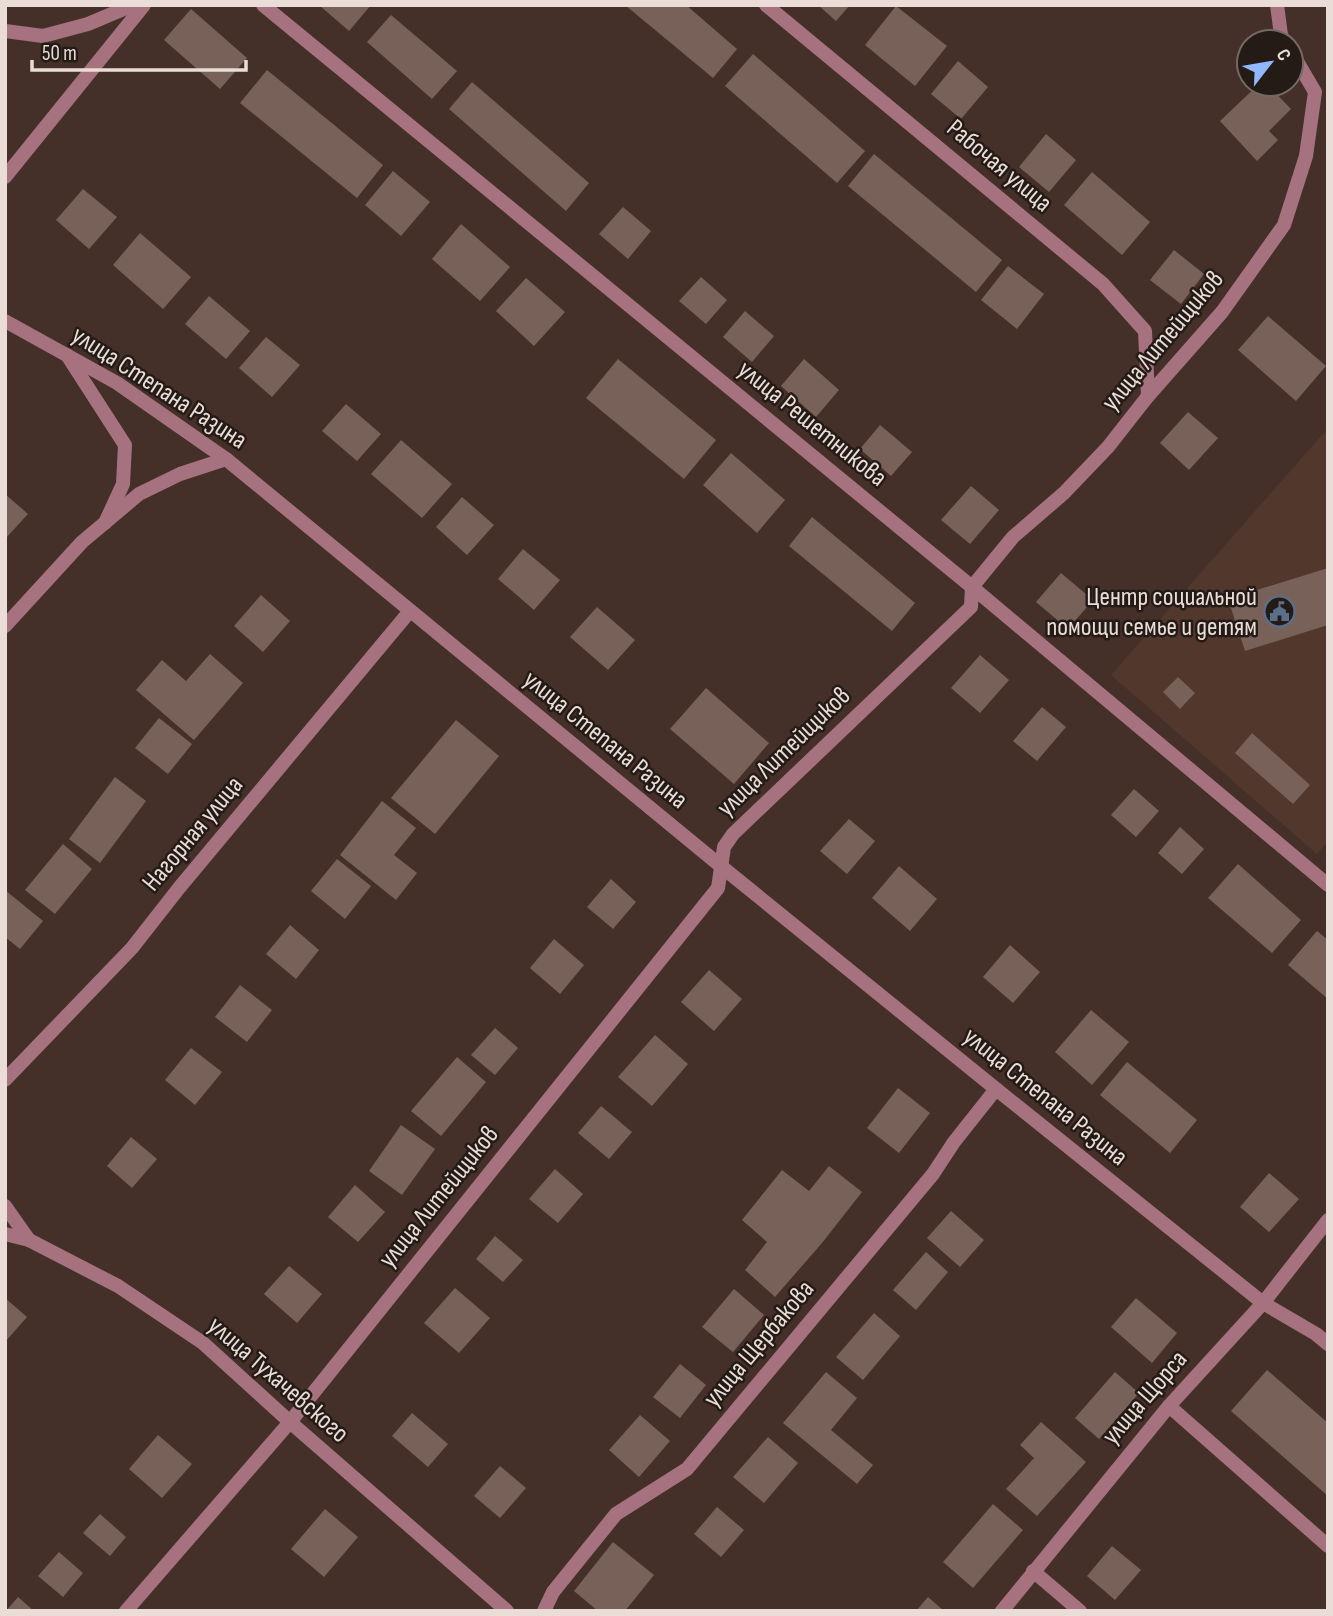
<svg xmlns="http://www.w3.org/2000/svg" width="1333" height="1616" viewBox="0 0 1333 1616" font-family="'Sofia Sans Condensed',sans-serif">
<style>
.built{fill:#51372c}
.building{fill:#786158}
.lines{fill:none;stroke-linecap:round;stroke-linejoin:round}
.lane{stroke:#a7727f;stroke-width:14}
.street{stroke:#a7727f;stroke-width:14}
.labels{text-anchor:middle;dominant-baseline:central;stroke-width:5;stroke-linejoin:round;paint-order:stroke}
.street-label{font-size:26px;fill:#eaddd8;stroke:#241b17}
.poi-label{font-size:26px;fill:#eaddd8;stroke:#241b17;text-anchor:end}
</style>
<rect width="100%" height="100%" fill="#453029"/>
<path class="built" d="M1328 428V841L1317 854 1111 675Z"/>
<g class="building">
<path d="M319 5H371L349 31Z"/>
<path d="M625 5H686L737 49 713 78Z"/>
<path d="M818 5H850L836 21Z"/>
<path d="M896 6 947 46 915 86 865 45Z"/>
<path d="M191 9 247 58 220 89 164 40Z"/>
<path d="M391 15 457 71 432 99 367 42Z"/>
<path d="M753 54 865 151 837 183 725 86Z"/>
<path d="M958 61 988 87 961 119 931 94Z"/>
<path d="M267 70 383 165 357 198 240 103Z"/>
<path d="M472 82 589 183 566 211 449 109Z"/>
<path d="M1259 84H1267L1291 109 1269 131 1278 140 1257 161 1220 121Z"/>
<path d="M1046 134 1076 160 1049 192 1019 167Z"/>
<path d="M874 154 1002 260 976 292 848 186Z"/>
<path d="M393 171 430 202 401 236 365 205Z"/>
<path d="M1092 172 1150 222 1122 255 1064 205Z"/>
<path d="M83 189 117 217 89 249 56 220Z"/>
<path d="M623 207 651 231 628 259 599 234Z"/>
<path d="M461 224 510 267 480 301 432 259Z"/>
<path d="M140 233 191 277 163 309 113 265Z"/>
<path d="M1174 250 1204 274 1181 304 1150 280Z"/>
<path d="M1008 266 1044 294 1017 329 981 300Z"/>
<path d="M701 277 727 300 706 324 679 301Z"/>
<path d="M526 278 565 312 534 346 496 311Z"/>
<path d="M209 296 250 331 226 359 185 324Z"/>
<path d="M745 311 774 336 752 362 723 337Z"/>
<path d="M1268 316 1326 366 1296 401 1238 350Z"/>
<path d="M266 337 300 365 272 397 239 368Z"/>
<path d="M618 359 716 440 684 479 586 398Z"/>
<path d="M804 359 839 390 816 417 781 386Z"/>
<path d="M346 404 381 434 357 461 322 431Z"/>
<path d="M1188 412 1218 438 1189 470 1160 443Z"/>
<path d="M880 425 912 452 891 476 860 449Z"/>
<path d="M401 440 452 484 422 518 371 474Z"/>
<path d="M731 453 785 500 757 533 703 485Z"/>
<path d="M971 486 999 510 970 544 941 520Z"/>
<path d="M5 494 28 514 5 539Z"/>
<path d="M462 497 494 525 467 555 436 527Z"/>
<path d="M812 517 915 603 892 631 789 546Z"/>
<path d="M523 549 560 580 534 610 498 579Z"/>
<path d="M1328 568V625L1245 651 1228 599Z"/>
<path d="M1061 573 1093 600 1068 629 1036 602Z"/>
<path d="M261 595 290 621 263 652 234 626Z"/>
<path d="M597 607 635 640 608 670 570 637Z"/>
<path d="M210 654 243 683 194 740 136 690 162 660 186 681Z"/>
<path d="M980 655 1009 680 980 713 951 688Z"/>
<path d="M1178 677 1195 693 1180 709 1163 692Z"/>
<path d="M706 688 769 743 734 784 670 729Z"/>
<path d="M1042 707 1066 727 1037 761 1013 741Z"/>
<path d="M159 718 192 744 168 774 135 748Z"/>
<path d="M456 720 499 756 435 834 391 798Z"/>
<path d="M1252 733 1310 785 1293 804 1235 753Z"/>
<path d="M115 777 146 801 100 863 69 839Z"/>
<path d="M1134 789 1159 811 1136 837 1111 815Z"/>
<path d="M382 801 416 828 394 855 417 873 396 900 340 855Z"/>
<path d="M849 819 875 841 847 874 820 851Z"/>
<path d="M1180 827 1204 849 1182 874 1158 853Z"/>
<path d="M63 844 92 869 55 914 25 890Z"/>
<path d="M337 859 371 886 345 919 311 891Z"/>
<path d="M1238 864 1301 920 1272 953 1208 898Z"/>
<path d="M899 866 937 899 910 931 872 898Z"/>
<path d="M611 879 636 902 613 929 587 907Z"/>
<path d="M5 890 43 921 20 949 5 937Z"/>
<path d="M290 925 319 950 296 979 266 954Z"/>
<path d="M1317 931 1328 940V999L1288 965Z"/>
<path d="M554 939 584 965 560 994 530 968Z"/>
<path d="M1010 945 1040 972 1013 1003 983 977Z"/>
<path d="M709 970 742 999 714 1031 681 1002Z"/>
<path d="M240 985 272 1010 247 1042 215 1017Z"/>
<path d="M1091 1010 1129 1042 1092 1085 1055 1052Z"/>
<path d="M495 1028 518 1048 495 1075 471 1055Z"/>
<path d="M655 1035 688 1064 652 1106 618 1077Z"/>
<path d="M191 1048 222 1072 195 1105 165 1080Z"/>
<path d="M457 1057 486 1082 441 1136 411 1111Z"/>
<path d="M1127 1062 1197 1120 1170 1153 1100 1095Z"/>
<path d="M898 1088 930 1113 899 1153 867 1128Z"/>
<path d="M601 1106 632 1132 609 1159 578 1133Z"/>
<path d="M401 1125 435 1149 402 1195 369 1171Z"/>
<path d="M131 1137 157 1159 132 1188 107 1166Z"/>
<path d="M829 1166 862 1192 822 1243 775 1297 745 1270 767 1242 742 1220 782 1170 809 1191Z"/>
<path d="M555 1169 583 1194 558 1223 529 1199Z"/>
<path d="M1269 1173 1299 1199 1269 1232 1240 1207Z"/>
<path d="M355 1185 385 1212 358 1242 328 1217Z"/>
<path d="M951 1211 984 1240 960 1267 927 1238Z"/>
<path d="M495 1236 523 1260 503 1282 476 1259Z"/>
<path d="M926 1252 948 1272 916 1310 893 1290Z"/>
<path d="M289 1266 322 1294 297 1323 264 1294Z"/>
<path d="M455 1288 490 1318 459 1353 424 1323Z"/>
<path d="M734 1289 764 1315 733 1352 702 1327Z"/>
<path d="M5 1298 27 1317 5 1342Z"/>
<path d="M1136 1298 1177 1333 1152 1363 1111 1327Z"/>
<path d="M874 1313 900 1336 863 1380 836 1357Z"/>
<path d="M680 1364 706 1385 680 1418 653 1397Z"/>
<path d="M1267 1370 1328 1423V1496L1231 1411Z"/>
<path d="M826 1372 857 1398 831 1430 873 1465 857 1484 783 1423Z"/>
<path d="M1115 1372 1139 1393 1099 1439 1075 1418Z"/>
<path d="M412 1413 448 1444 428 1467 392 1436Z"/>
<path d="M640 1415 670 1441 639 1477 609 1450Z"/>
<path d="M1041 1422 1086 1462 1037 1516 1006 1489 1034 1458 1020 1445Z"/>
<path d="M158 1435 192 1464 162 1498 129 1469Z"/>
<path d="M768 1437 798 1463 764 1503 733 1477Z"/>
<path d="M500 1466 526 1488 500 1518 474 1496Z"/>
<path d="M993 1504 1023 1530 973 1588 943 1562Z"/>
<path d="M717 1507 744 1530 721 1557 694 1534Z"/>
<path d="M325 1509 358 1537 324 1577 291 1549Z"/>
<path d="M100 1514 126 1537 110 1556 83 1533Z"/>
<path d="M613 1542 654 1575 625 1611H598L574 1591Z"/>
<path d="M1112 1546 1141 1570 1115 1600 1087 1576Z"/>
<path d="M59 1552 83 1573 63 1597 38 1576Z"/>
<path d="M18 1597 34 1611H6Z"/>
<path d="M928 1597 944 1611H916Z"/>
</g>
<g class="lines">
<g class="lane">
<path d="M5 31 43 36 88 24 133 5"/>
<path d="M67 355 125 445 123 484 105 523"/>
<path d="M5 1234 29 1240"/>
<path d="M1169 1406 1328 1546"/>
</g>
<g class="street">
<path d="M263 5 972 587 1328 885"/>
<path d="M766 5 1103 284 1145 331 1148 396"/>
<path d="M1277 5 1281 35 1285 42"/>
<path d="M5 177 144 5"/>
<path d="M5 321 117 383 226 459 722 867 996 1089 1263 1303 1316 1334 1328 1344"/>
<path d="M5 626 82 542 139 494 180 474 226 459"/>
<path d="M5 1080 132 948 179 888 410 611"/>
<path d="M5 1206 29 1240 118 1286 203 1343 290 1422 507 1611"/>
<path d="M1033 1571 1080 1611"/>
<path d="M126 1611 290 1422 718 888 724 847 733 834 971 607 972 587 1013 537 1064 493 1108 447 1148 396 1222 312 1284 225 1306 156 1315 92 1291 51"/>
<path d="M544 1611 553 1592 616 1514 687 1469 933 1174 954 1142 996 1089"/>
<path d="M1002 1611 1169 1406 1263 1303 1328 1220"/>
</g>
</g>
<defs>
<symbol id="civic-ring" viewBox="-11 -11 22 22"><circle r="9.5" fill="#241b17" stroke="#5c6f8a" stroke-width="1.5"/><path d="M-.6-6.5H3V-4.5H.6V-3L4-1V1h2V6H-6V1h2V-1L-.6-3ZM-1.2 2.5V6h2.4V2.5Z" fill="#5c6f8a"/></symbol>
</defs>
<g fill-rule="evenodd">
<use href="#civic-ring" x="1262" y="594" width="35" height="35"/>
</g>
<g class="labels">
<g class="street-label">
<text transform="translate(999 166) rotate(40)">Рабочая улица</text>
<text transform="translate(1163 341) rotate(-50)">улица Литейщиков</text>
<text transform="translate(159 388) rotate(33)">улица Степана Разина</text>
<text transform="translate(812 424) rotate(39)">улица Решетникова</text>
<text transform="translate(605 740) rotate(39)">улица Степана Разина</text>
<text transform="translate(784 752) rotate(-44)">улица Литейщиков</text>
<text transform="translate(193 834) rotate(-50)">Нагорная улица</text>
<text transform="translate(1045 1097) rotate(39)">улица Степана Разина</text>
<text transform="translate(439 1197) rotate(-51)">улица Литейщиков</text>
<text transform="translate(759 1344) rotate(-50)">улица Щербакова</text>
<text transform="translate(278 1380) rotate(41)">улица Тухачевского</text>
<text transform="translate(1145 1398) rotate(-49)">улица Щорса</text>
</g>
<g class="poi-label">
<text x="1257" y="597">Центр социальной<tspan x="1257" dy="30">помощи семье и детям</tspan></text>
</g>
</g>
<rect width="1333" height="1616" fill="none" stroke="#eaddd8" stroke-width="14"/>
<g transform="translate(1270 63) rotate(59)"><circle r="33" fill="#241b17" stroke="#736964" stroke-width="2"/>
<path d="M0-5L12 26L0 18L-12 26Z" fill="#91b8fd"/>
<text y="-10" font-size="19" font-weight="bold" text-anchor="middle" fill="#eaddd8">С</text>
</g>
<path d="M32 60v10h214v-10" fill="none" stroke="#eaddd8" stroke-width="3.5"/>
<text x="42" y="60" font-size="21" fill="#eaddd8" stroke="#241b17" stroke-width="5" paint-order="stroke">50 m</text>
</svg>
